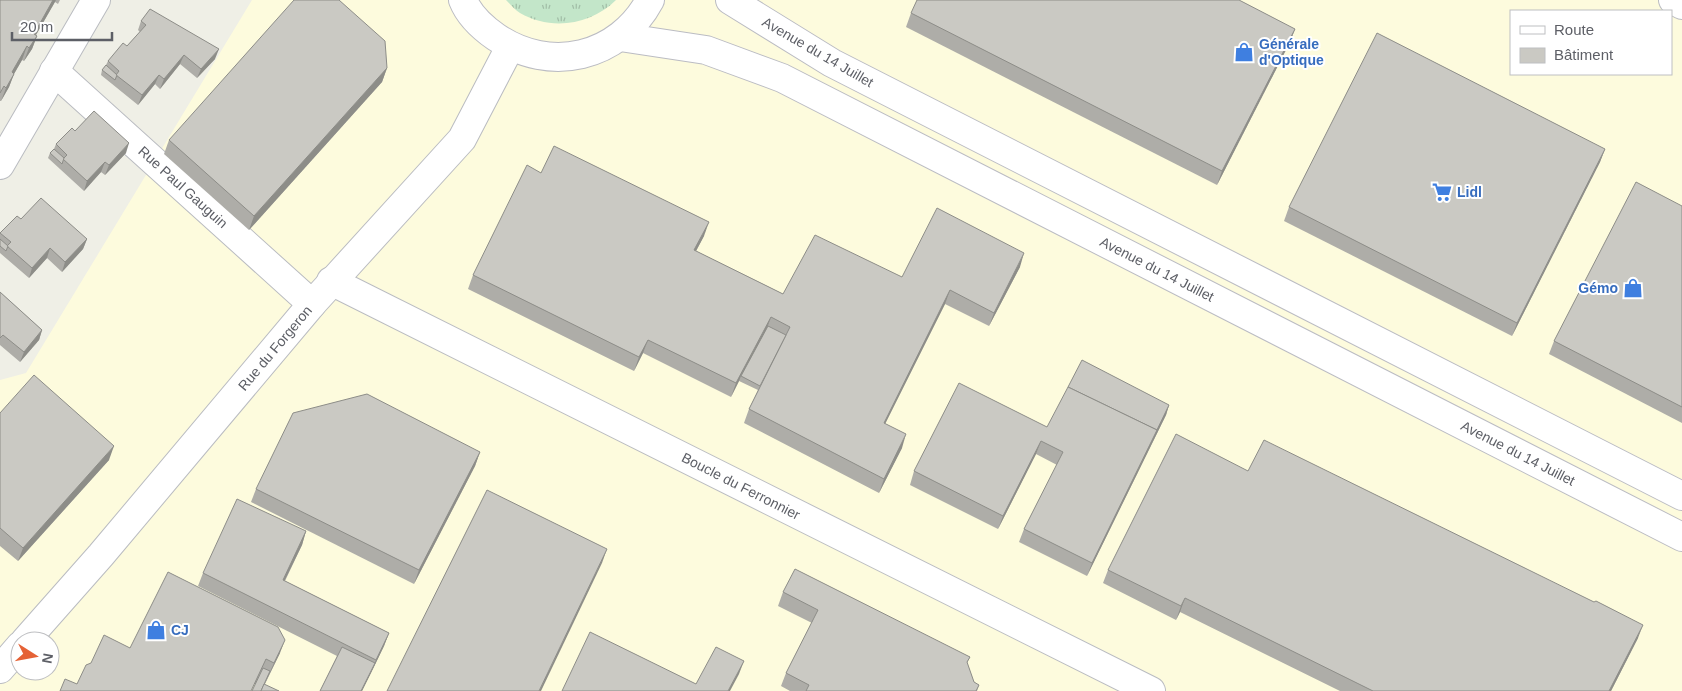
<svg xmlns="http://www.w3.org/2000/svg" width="1682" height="691" viewBox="0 0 1682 691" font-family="Arial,sans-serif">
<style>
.commercial{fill:#fdfbdd;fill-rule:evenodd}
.grass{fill:url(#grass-tufts)}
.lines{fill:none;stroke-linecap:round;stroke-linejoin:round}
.minor-casing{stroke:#babcc1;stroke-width:30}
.secondary-casing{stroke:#bbbcc3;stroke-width:30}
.minor{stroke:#fff;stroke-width:28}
.secondary{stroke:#fff;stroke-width:28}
.wall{fill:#aeada8}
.shaded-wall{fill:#8d8d88}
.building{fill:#cac9c3;stroke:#8d8d88}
.labels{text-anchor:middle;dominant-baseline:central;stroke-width:4;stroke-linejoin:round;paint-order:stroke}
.shop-label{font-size:14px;font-weight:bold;fill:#366cbe;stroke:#fff;text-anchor:start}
.street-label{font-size:14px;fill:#5d5f66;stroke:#fff}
</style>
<defs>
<pattern id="grass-tufts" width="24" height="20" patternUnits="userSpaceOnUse" patternTransform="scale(1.25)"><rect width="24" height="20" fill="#c3e6c9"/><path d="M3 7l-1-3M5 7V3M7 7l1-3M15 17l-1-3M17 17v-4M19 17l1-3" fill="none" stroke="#a2bea7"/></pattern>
</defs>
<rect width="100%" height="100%" fill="#efefe6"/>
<path class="commercial" d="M252 0H1682V691H0V380L26 373ZM1511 11H1671V74H1511ZM20 641H50V671H20Z"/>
<path class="grass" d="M506 0H616C591 25 551 31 520 13 515 10 510 4 506 0Z"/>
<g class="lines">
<defs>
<g id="minor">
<path d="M1673 0 1682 5"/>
<path d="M54 71 312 304"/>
<path d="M0 165 96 0"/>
<path d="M331 281 1151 691"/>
<path d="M25 641 101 555 312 304 462 139 510 47"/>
<path d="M0 669 20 646"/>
</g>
<g id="secondary">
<path d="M463 0C469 15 483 28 496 37 550 74 619 58 650 0"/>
<path d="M730 0 832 63 1682 496"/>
<path d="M620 37 706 50 782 78 1682 537"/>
</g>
</defs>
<use href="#minor" class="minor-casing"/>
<use href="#secondary" class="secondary-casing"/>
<use href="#minor" class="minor"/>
<use href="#secondary" class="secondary"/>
</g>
<g class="wall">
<path d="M0 0H60L58 4 55 2 36 35 37 36 32 49 24 61 22 60 14 74 9 87 1 101H0Z"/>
<path d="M911 13 1295 29 1290 42 1217 185 906 27Z"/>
<path d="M141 21 215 59 197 78 180 64 160 89 155 84 138 105 101 75 102 70 106 65 108 61 127 46 140 32 138 30Z"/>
<path d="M387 68 382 82 249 230 164 154 169 140Z"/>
<path d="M75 131 126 153 105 175 101 172 84 191 48 158 50 153 54 149 56 144Z"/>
<path d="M1605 149 1600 162 1512 336 1284 221 1289 207Z"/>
<path d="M541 173 704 236 696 251 783 294 902 277 1020 267 989 326 945 304 885 424 902 448 879 493 744 423 749 409 758 390 739 381 731 397 643 353 634 371 468 289 473 275Z"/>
<path d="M1682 206V423L1549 354 1554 341Z"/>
<path d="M21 219 87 239 83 249 62 272 47 258 29 278 0 253V233Z"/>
<path d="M0 292 42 330 39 340 20 362 0 345Z"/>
<path d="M1169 405 1166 415 1087 576 1019 542 1024 529 1057 465 1036 454 998 529 910 485 914 471 1047 427Z"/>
<path d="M0 413 109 460 18 561 0 546Z"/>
<path d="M480 452 475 466 414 584 251 502 256 489Z"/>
<path d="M1248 471 1638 638 1611 691H1340L1180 612 1176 620 1103 583 1108 570Z"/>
<path d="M306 531 302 545 285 581 389 633 384 646 362 691H320L337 656 198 586 203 573Z"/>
<path d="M783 592 970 657 967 663 974 682 979 685 977 691H790L781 686 786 673 812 623 778 606Z"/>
<path d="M130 648 280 653 265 684H77Z"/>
</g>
<g class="shaded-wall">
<path d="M53 0H56L29 47 34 34Z"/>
<path d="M1295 29 1290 42 1217 185 1222 171Z"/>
<path d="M37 36 32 49 24 61 29 48Z"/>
<path d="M27 46 22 60 7 86 12 72Z"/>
<path d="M219 49 215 59 197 78 201 69Z"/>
<path d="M184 55 180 64 160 89 164 79Z"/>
<path d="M387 68 382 82 249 230 254 216Z"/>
<path d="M14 74 9 87 1 101 6 88Z"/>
<path d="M159 75 155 84 138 105 142 95Z"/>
<path d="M129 143 126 153 105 175 109 165Z"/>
<path d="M1605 149 1600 162 1512 336 1517 323Z"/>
<path d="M105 162 101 172 84 191 87 181Z"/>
<path d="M709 222 704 236 689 264 694 250Z"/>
<path d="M87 239 83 249 62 272 65 262Z"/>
<path d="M50 248 47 258 29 278 32 268Z"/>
<path d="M1024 253 1020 267 989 326 994 313Z"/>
<path d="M950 290 945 304 879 436 884 423Z"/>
<path d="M771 317 766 331 741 376 739 381 731 397 736 383Z"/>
<path d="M42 330 39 340 20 362 24 352Z"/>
<path d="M648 340 643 353 634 371 639 357Z"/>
<path d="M1169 405 1166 415 1087 576 1092 563Z"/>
<path d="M906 434 902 448 879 493 884 479Z"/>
<path d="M1041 441 1036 454 998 529 1003 516Z"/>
<path d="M114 446 109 460 18 561 23 548Z"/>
<path d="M480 452 475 466 414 584 419 570Z"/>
<path d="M306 531 302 545 278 594 283 580Z"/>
<path d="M607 549 602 563 541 691H539Z"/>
<path d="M1185 598 1180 612 1176 620 1181 606Z"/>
<path d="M1643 625 1638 638 1611 691H1609Z"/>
<path d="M389 633 384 646 371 673 362 691H361Z"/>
<path d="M285 640 280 653 261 691 274 663Z"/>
<path d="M744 661 739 674 730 691H728Z"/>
</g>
<g class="building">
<path d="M0 0H53L34 34 37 36 29 48 27 46 12 72 14 74 6 88 4 86 0 93Z"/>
<path d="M294 0H339L385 41 387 68 254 216 169 140Z"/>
<path d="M917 0H1239L1295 29 1222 171 911 13Z"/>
<path d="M150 9 219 49 201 69 184 55 164 79 159 75 142 95 116 75 119 71 108 61 123 43 127 46 146 25 141 21Z"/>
<path d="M1377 33 1605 149 1517 323 1289 207Z"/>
<path d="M106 65 117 75 115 80 102 70Z"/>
<path d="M94 111 129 143 109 165 105 162 87 181 63 159 67 155 56 144 72 128 75 131Z"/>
<path d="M554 146 709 222 694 250 783 294 815 235 902 277 937 208 1024 253 994 313 950 290 884 423 906 434 884 479 749 409 790 327 771 317 736 383 648 340 639 357 473 275 527 165 541 173Z"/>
<path d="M54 149 64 158 62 164 50 153Z"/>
<path d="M1636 182 1682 206V407L1554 341Z"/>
<path d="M41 198 87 239 65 262 50 248 32 268 7 246 11 242 0 233 17 216 21 219Z"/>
<path d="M0 239 8 246 6 251 0 246Z"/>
<path d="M0 292 42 330 24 352 3 335 0 338Z"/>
<path d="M768 326 786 335 760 386 741 376Z"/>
<path d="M1082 360 1169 405 1155 434 1157 430 1068 387Z"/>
<path d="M34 375 114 446 23 548 0 528V413Z"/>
<path d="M959 383 1047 427 1068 387 1157 430 1092 563 1024 529 1063 452 1041 441 1003 516 914 471Z"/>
<path d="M367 394 480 452 419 570 256 489 293 413Z"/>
<path d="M1176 434 1248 471 1264 440 1594 602 1596 601 1643 625 1609 691H1373L1185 598 1181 606 1108 570Z"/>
<path d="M487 490 607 549 539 691H387Z"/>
<path d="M237 499 306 531 283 580 389 633 376 660 203 573Z"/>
<path d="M795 569 970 657 967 662 974 682 979 685 976 691H806L809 685 786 673 818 610 783 592Z"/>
<path d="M168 572 278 627 285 640 274 663 266 659 251 691H60L65 679 77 684 86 665 91 663 104 635 130 648Z"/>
<path d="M590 632 696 684 716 647 744 661 728 691H562Z"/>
<path d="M342 647 375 663 361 691H320Z"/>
<path d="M263 668 270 671 261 691H252Z"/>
<path d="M264 684 279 691H261Z"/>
</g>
<defs>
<symbol id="shop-bare" viewBox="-9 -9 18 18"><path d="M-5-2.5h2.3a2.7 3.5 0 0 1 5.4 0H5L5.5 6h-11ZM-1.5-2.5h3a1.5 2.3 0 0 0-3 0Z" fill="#3f7fe0" stroke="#fff" stroke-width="2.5" paint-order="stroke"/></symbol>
<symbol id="supermarket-bare" viewBox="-9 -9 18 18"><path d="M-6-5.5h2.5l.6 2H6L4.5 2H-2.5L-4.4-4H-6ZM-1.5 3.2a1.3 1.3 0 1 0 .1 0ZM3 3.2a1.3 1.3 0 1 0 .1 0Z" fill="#3f7fe0" stroke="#fff" stroke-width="2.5" paint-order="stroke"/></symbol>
</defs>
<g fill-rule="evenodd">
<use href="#shop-bare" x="1230" y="38" width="28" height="28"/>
<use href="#supermarket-bare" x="1428" y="178" width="28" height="28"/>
<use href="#shop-bare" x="1619" y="274" width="28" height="28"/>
<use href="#shop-bare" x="142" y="616" width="28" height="28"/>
</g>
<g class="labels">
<g class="shop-label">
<text x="1259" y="44">Générale<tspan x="1259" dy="16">d'Optique</tspan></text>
<text x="1457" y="192">Lidl</text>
<text x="1618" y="288" text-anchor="end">Gémo</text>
<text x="171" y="630">CJ</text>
</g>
<g class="street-label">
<text transform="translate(818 52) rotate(30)">Avenue du 14 Juillet</text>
<text transform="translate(183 187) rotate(42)">Rue Paul Gauguin</text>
<text transform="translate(1157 269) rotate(27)">Avenue du 14 Juillet</text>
<text transform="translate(275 348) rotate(-50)">Rue du Forgeron</text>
<text transform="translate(1518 453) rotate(27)">Avenue du 14 Juillet</text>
<text transform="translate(741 486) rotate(27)">Boucle du Ferronnier</text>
</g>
</g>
<rect x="1510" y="10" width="162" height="65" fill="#ffffff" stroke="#bebfc2"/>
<rect x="1520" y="26" width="25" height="8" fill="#ffffff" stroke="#bebfc2"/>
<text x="1554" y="35" font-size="15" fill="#5d5f66">Route</text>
<rect x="1520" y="48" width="25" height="15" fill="#cac9c3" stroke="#bebfc2"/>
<text x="1554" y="60" font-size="15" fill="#5d5f66">Bâtiment</text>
<g transform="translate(35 656) rotate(101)"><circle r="24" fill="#ffffff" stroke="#bebfc2"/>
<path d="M0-4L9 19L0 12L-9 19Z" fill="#e56236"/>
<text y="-8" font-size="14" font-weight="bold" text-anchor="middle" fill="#5d5f66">N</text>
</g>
<path d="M12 32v8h100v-8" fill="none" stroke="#5d5f66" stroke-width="2.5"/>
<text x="20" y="32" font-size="15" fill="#5d5f66" stroke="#ffffff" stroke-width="4" paint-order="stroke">20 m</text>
</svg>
